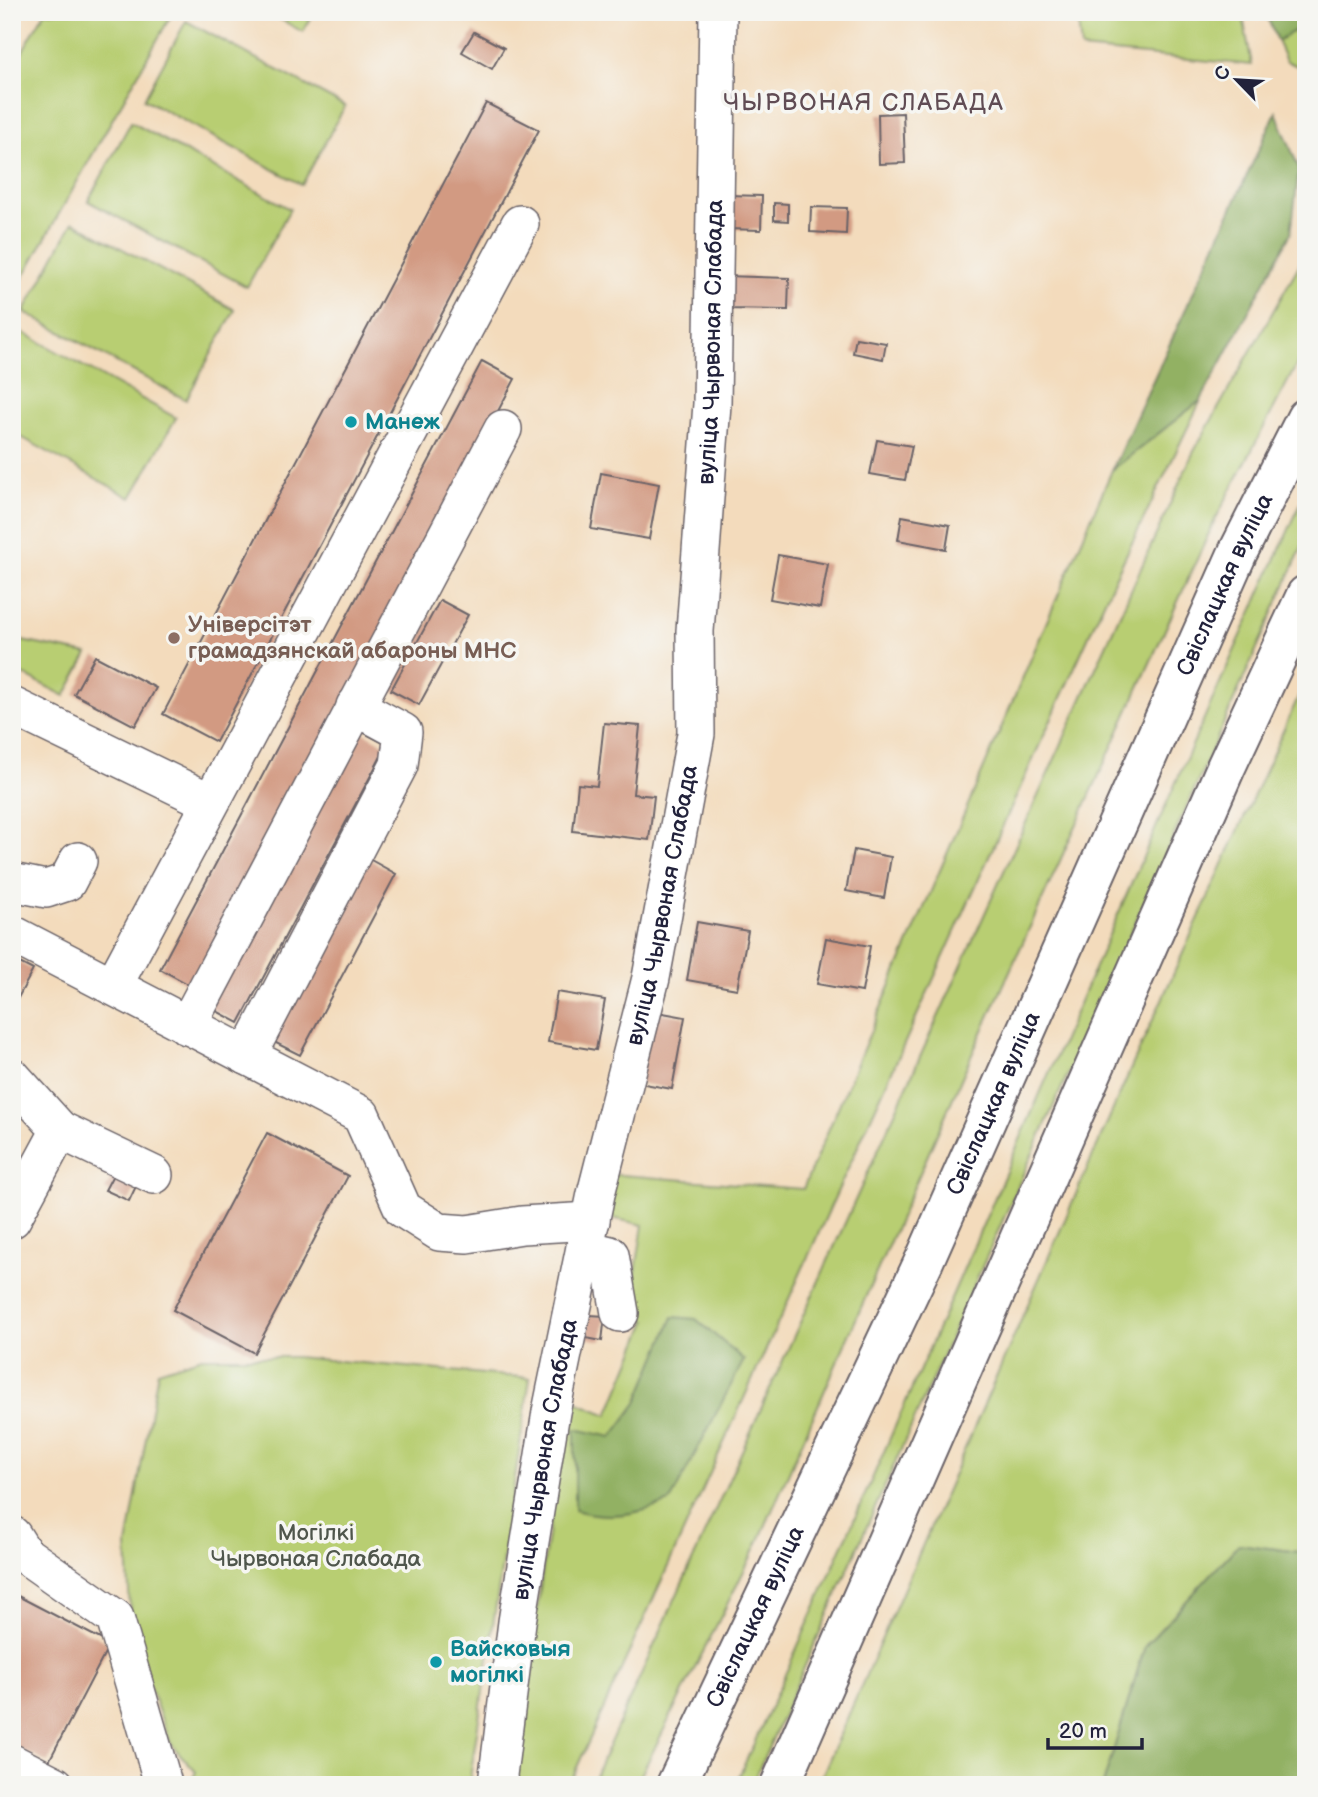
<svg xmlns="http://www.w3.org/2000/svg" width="1318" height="1797" viewBox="0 0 1318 1797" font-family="'Balsamiq Sans',sans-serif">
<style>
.green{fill:#b8ce72;stroke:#6d7856;stroke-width:2}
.forest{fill:#92b164;stroke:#5a6a50;stroke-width:2}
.building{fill:#d29a82}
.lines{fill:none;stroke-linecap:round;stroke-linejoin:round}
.minor-casing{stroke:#6b6368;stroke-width:40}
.major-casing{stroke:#6b6368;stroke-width:42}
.minor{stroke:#fff;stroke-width:37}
.major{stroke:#fff;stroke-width:38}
.culture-dot{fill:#0f9aa8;stroke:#f6f6f2;stroke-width:2.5}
.education-dot{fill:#8d6e63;stroke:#f6f6f2;stroke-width:2.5}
.labels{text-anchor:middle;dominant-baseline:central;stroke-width:7;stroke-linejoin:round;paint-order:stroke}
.street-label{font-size:23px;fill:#22223b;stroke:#f6f6f2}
.culture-label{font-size:23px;font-weight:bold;fill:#0d838f;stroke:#f6f6f2;text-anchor:start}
.education-label{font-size:23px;font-weight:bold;fill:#785e54;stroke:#f6f6f2;text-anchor:start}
.park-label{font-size:23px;fill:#4f564c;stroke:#f6f6f2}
.neighbourhood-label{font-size:24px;letter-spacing:2px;fill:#604c54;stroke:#f6f6f2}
</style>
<rect width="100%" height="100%" fill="#f6f6f2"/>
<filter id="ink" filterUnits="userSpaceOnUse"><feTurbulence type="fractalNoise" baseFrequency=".0143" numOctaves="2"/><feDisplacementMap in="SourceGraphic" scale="14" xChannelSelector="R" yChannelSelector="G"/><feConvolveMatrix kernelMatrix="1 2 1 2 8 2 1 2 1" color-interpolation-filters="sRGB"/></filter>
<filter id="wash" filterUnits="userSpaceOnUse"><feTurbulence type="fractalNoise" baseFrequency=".00686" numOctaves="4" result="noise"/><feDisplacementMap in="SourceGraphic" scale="28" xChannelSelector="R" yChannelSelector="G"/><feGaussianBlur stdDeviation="1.57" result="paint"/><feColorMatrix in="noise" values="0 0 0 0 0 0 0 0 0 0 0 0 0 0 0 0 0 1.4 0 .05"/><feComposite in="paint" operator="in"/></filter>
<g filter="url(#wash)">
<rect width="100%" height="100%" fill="#f3dbbc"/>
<g class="green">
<path d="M45 12H173L12 297V69Z"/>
<path d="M267 12H314L303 32Z"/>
<path d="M1077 12H1242L1252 65 1081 49Z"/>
<path d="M186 21 345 106 302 185 144 99Z"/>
<path d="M1306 24V70L1286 61 1277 41Z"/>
<path d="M131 122 290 209 247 287 88 201Z"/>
<path d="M73 222 235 310 186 400 24 312Z"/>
<path d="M1306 253V347L1214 522 969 1061 757 1545 636 1785H591L1193 453Z"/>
<path d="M15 328 176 418 131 498 12 432V333Z"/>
<path d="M1201 400 1115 578 569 1785H511L568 1399 608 1415 647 1321 629 1315 643 1225 599 1215 608 1174 803 1189 1112 470Z"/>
<path d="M1306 492V538L752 1785H735C931 1356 1110 921 1306 492Z"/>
<path d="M12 639 88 654 65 696 12 669Z"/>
<path d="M1306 680V1553L1239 1544 1145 1646 1103 1785H818L1132 1066Z"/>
<path d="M202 1357H295L530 1378 470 1778 473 1785H189L196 1772 171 1744 131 1638 127 1545 158 1371Z"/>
</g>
<g class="forest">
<path d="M1265 12H1306V24L1277 41Z"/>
<path d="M1276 112 1299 169 1291 233 1201 400 1112 470Z"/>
<path d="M673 1317 696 1319 744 1360 670 1502C638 1514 608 1520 575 1510V1429L612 1437 637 1403Z"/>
<path d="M1239 1544 1306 1553V1785H1103L1145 1646Z"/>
</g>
<g id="blocks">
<g class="building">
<path d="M787 12H826V15L787 16Z"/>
<path d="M474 32 504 48 492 69 462 52Z"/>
<path d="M486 103 539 130 216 742 163 714Z"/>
<path d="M903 113 905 163 879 164 878 114Z"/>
<path d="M727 195 762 196 761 230 727 229Z"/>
<path d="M774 203 788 204V221L774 220Z"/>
<path d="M811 207 847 208 846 234 810 232Z"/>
<path d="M725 276 789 278 788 310 724 309Z"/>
<path d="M856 338 886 343 883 359 853 353Z"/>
<path d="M482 361 515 379 193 987 160 969Z"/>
<path d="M877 440 912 446 905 480 870 474Z"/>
<path d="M601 473 659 484 649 539 591 529Z"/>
<path d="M902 516 950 525 946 549 898 540Z"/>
<path d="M778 555 828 564 820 608 770 599Z"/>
<path d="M440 600 468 615 419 705 391 690Z"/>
<path d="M95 656 156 688 135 726 74 694Z"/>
<path d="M604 723 640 726 633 794 654 796 649 840 573 831 578 784 597 786Z"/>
<path d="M357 729 387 745 239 1023 209 1007Z"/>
<path d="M854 850 891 857 884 898 846 891Z"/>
<path d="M369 859 396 874 300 1055 272 1041Z"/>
<path d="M697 922 748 931 737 989 687 980Z"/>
<path d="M826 938 870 946 862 992 817 984Z"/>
<path d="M12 959 33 970 12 1009Z"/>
<path d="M557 992 605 1000 596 1050 548 1042Z"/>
<path d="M652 1011 685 1017 672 1089 639 1083Z"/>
<path d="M267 1133 348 1176 254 1353 173 1310Z"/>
<path d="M116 1169 139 1180 129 1201 105 1190Z"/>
<path d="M589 1315 605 1316 602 1341 586 1338Z"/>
<path d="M12 1593 110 1644 48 1763 12 1745Z"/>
</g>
</g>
</g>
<g filter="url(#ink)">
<use href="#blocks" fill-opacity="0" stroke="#6b6368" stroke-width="2"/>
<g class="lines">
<defs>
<g id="minor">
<path d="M12 706 210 802"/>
<path d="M12 882 46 889 67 882 78 861"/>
<path d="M12 934 361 1115 403 1209 439 1232 467 1234 522 1225 591 1221"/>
<path d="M113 986 520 224"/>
<path d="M187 1026 503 429"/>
<path d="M247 1056 399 765 403 732 355 706"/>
<path d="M12 1077 60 1130 12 1219"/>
<path d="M60 1130 154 1175"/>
<path d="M585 1249 610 1255 620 1313"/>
<path d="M12 1535 24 1554 115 1618 162 1780 158 1785"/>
<path d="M12 1763 55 1785"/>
<path id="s1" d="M499 1785 498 1775 517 1622 551 1412 596 1194 651 978 696 734 695 631 712 404 718 12"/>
</g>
<g id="major">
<path id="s2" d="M676 1785 924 1261 1238 552 1306 418"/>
<path d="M780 1785 1226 767 1306 595"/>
</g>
</defs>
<use href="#minor" class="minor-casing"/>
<use href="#major" class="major-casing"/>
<use href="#minor" class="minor"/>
<use href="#major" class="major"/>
</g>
</g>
<g class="culture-dot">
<circle cx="351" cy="422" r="7"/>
<circle cx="436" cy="1662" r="7"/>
</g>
<circle class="education-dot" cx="174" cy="638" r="7"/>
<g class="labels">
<g class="street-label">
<text stroke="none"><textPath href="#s1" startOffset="1463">вуліца Чырвоная Слабада</textPath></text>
<text stroke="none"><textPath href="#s2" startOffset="1320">Свіслацкая вуліца</textPath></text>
<text stroke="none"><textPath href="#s1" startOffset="896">вуліца Чырвоная Слабада</textPath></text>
<text stroke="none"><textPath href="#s2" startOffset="752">Свіслацкая вуліца</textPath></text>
<text stroke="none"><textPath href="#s1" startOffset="329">вуліца Чырвоная Слабада</textPath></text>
<text stroke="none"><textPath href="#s2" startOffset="186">Свіслацкая вуліца</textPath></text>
</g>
<g class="culture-label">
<text x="365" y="422">Манеж</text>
<text x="450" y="1649">Вайсковыя<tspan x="450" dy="26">могілкі</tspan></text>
</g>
<g class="education-label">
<text x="188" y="625">Універсітэт<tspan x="188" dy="26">грамадзянскай абароны МНС</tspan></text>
</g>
<g class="park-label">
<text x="316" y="1533">Могілкі<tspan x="316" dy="26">Чырвоная Слабада</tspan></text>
</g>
<g class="neighbourhood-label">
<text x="864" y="102">ЧЫРВОНАЯ СЛАБАДА</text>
</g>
</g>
<rect width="1318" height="1797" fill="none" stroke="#f6f6f2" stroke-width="42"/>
<g transform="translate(1237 80) rotate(295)" stroke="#f6f6f2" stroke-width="5" paint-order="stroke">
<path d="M0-5L12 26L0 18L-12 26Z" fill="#22223b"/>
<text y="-10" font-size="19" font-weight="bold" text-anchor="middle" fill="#22223b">С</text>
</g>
<path d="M1048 1738v10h94v-10" fill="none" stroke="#22223b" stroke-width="3.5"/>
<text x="1059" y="1738" font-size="21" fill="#22223b" stroke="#f6f6f2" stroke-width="5" paint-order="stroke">20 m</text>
</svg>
